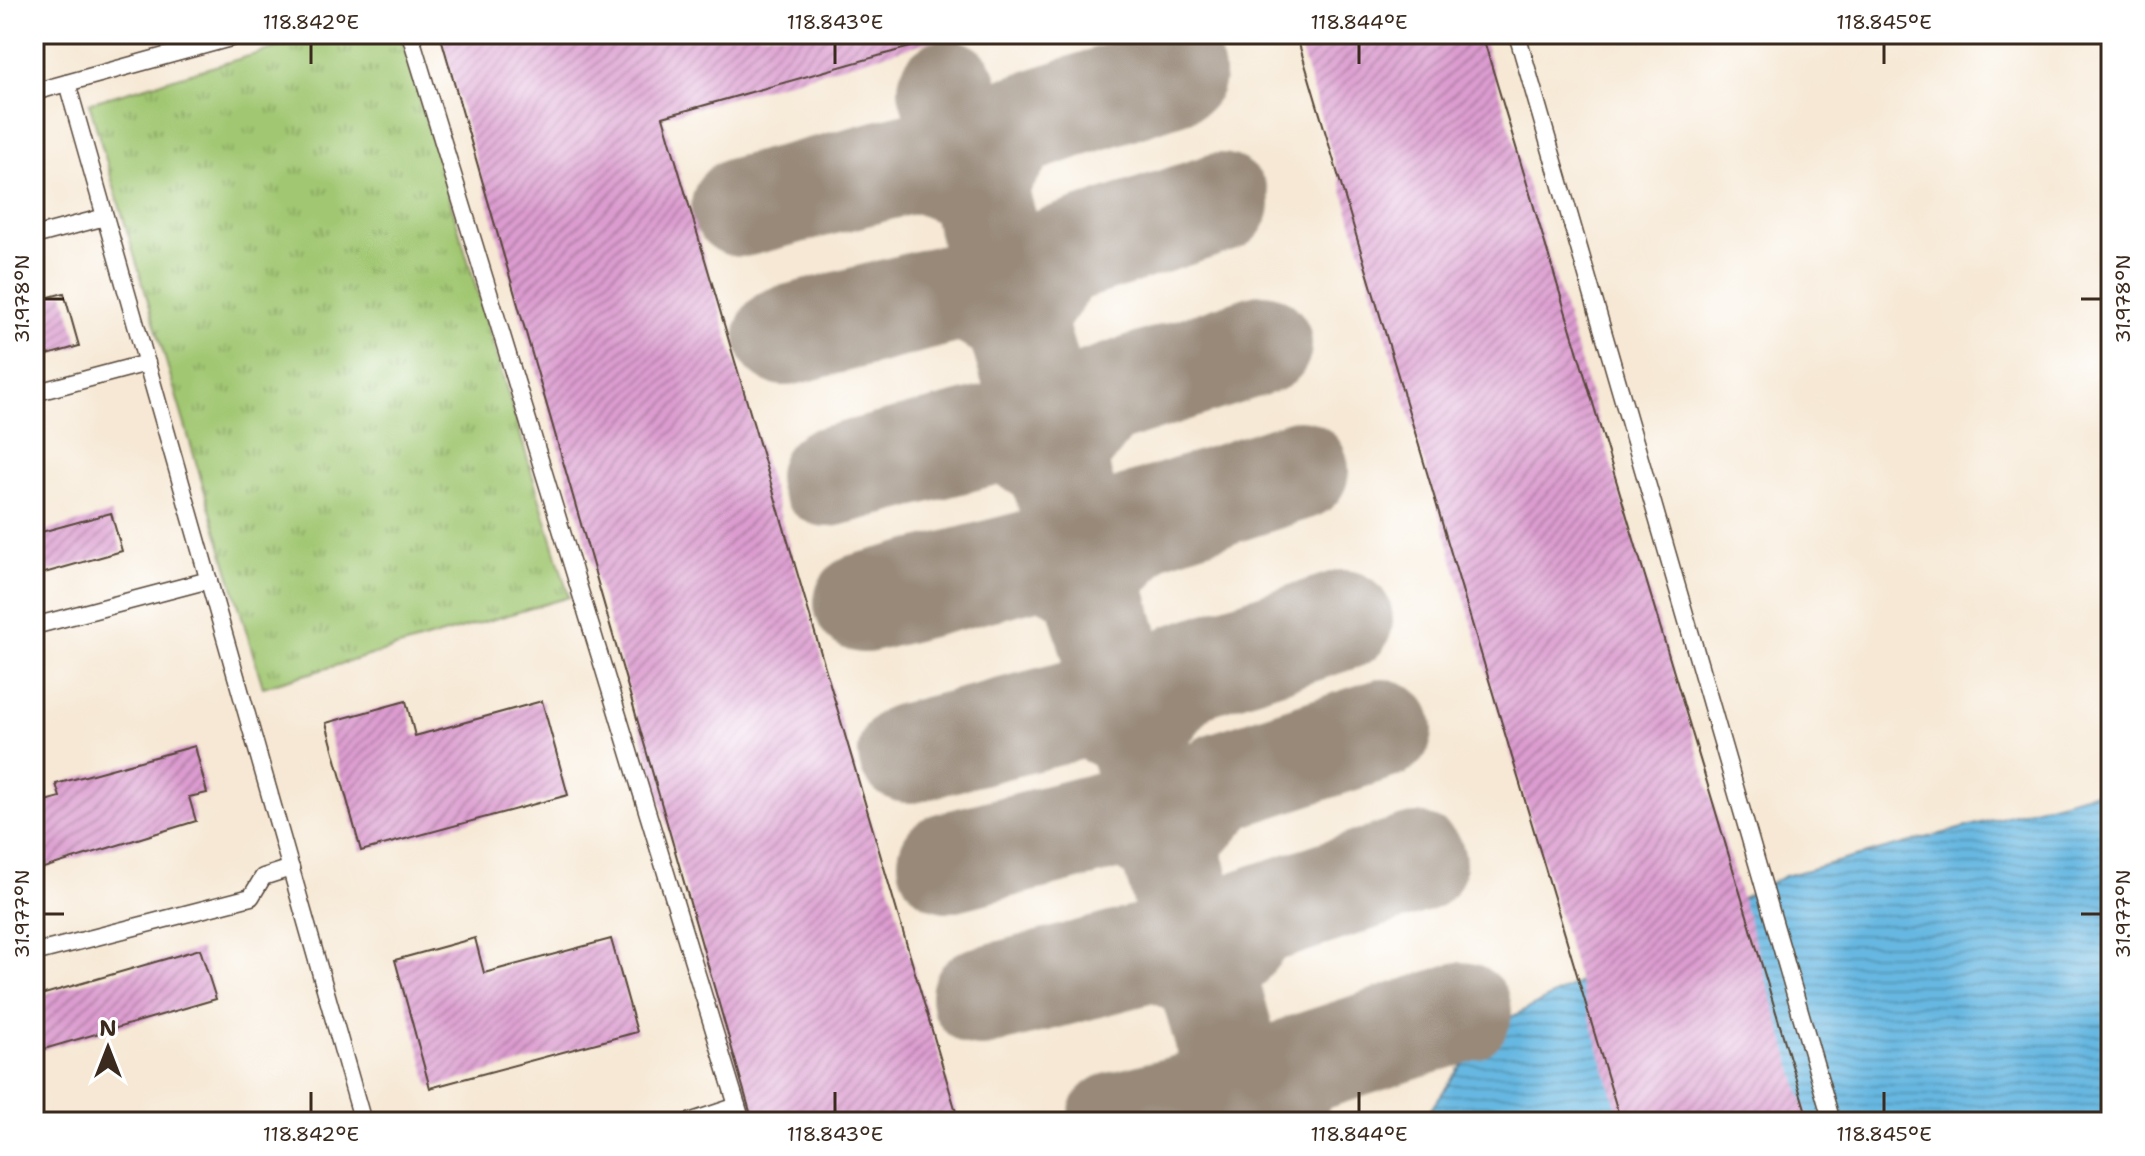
<svg xmlns="http://www.w3.org/2000/svg" width="2145" height="1156" viewBox="0 0 2145 1156" font-family="'Shantell Sans',sans-serif">
<style>
.grass{fill:url(#grass-tufts);stroke:#6e7848;stroke-width:2}
.water{fill:url(#water-rules);stroke:#507080;stroke-width:2}
.lines{fill:none;stroke-linecap:round;stroke-linejoin:round}
.taxiway{stroke:#988979;stroke-width:100}
.building{fill:url(#building-hatch)}
.lane-casing{stroke:#574639;stroke-width:19}
.lane{stroke:#fff;stroke-width:16}
.ticks{fill:none;stroke:#3b2a1e;stroke-width:3}
.neatline{fill:none;stroke:#3b2a1e;stroke-width:3}
.ticks-label{font-size:20px;text-anchor:middle;fill:#3b2a1e}
</style>
<defs>
<pattern id="grass-tufts" width="24" height="20" patternUnits="userSpaceOnUse" patternTransform="scale(2)"><rect width="24" height="20" fill="#a1c772"/><path d="M3 7l-1-3M5 7V3M7 7l1-3M15 17l-1-3M17 17v-4M19 17l1-3" fill="none" stroke="#84a25d"/></pattern>
<pattern id="water-rules" width="6" height="5" patternUnits="userSpaceOnUse" patternTransform="scale(2)"><rect width="6" height="5" fill="#66b7e1"/><path d="M0 2.5h6" fill="none" stroke="#5595b6"/></pattern>
<pattern id="building-hatch" width="6" height="6" patternUnits="userSpaceOnUse" patternTransform="scale(2)"><rect width="6" height="6" fill="#db9bcf"/><path d="M-1 1l2-2M0 6l6-6M5 7l2-2" fill="none" stroke="#b37fa7"/></pattern>
</defs>
<rect width="100%" height="100%" fill="#fff"/>
<filter id="ink" filterUnits="userSpaceOnUse"><feTurbulence type="fractalNoise" baseFrequency=".0125" numOctaves="2"/><feDisplacementMap in="SourceGraphic" scale="16" xChannelSelector="R" yChannelSelector="G"/><feConvolveMatrix kernelMatrix="1 2 1 2 8 2 1 2 1" color-interpolation-filters="sRGB"/></filter>
<filter id="wash" filterUnits="userSpaceOnUse"><feTurbulence type="fractalNoise" baseFrequency=".006" numOctaves="4" result="noise"/><feDisplacementMap in="SourceGraphic" scale="32" xChannelSelector="R" yChannelSelector="G"/><feGaussianBlur stdDeviation="1.8" result="paint"/><feColorMatrix in="noise" values="0 0 0 0 0 0 0 0 0 0 0 0 0 0 0 0 0 1.4 0 .05"/><feComposite in="paint" operator="in"/></filter>
<g filter="url(#wash)">
<rect width="100%" height="100%" fill="#f6e8d4"/>
<path class="grass" d="M324 34H400L569 597 263 687 89 103Z"/>
<path class="water" d="M2111 788V1122H1422L1486 1030 1785 876Z"/>
<g class="lines">
<g class="taxiway">
<path d="M948 89 1249 1122"/>
<path d="M741 207 919 161 976 184 1013 127 1175 74"/>
<path d="M785 336 964 290 1015 317 1058 256 1220 203"/>
<path d="M828 477 1006 431 1051 460 1100 397 1262 344"/>
<path d="M864 603 1043 557 1091 580 1137 523 1299 470"/>
<path d="M908 753 1086 707 1135 730 1181 673 1343 620"/>
<path d="M948 862 1127 816 1167 842 1221 782 1383 729"/>
<path d="M981 997 1160 950 1206 976 1253 917 1416 863"/>
<path d="M1117 1122 1206 1099 1242 1122"/>
<path d="M1255 1122 1300 1065 1462 1012"/>
</g>
</g>
<g id="blocks">
<g class="building">
<path d="M440 34H956L663 117 959 1122H753Z"/>
<path d="M1296 34H1482L1809 1122H1621Z"/>
<path d="M64 293 79 346 34 359V301Z"/>
<path d="M111 513 122 551 34 576V534Z"/>
<path d="M406 701 415 736 542 701 568 795 361 851 326 723Z"/>
<path d="M195 746 207 793 189 797 196 821 34 871V804L60 797 56 784Z"/>
<path d="M475 938 484 973 611 939 637 1032 430 1088 395 960Z"/>
<path d="M200 949 216 999 34 1052V997Z"/>
</g>
</g>
</g>
<g filter="url(#ink)">
<use href="#blocks" fill-opacity="0" stroke="#574639" stroke-width="2"/>
<g class="lines">
<defs>
<g id="lane">
<path d="M410 34 742 1122"/>
<path d="M1517 34 1832 1122"/>
<path d="M67 83 363 1122"/>
<path d="M34 92 245 34"/>
<path d="M34 236 105 217"/>
<path d="M34 393 147 363"/>
<path d="M34 626 209 580"/>
<path d="M34 953 251 897 263 877 291 868"/>
<path d="M689 1122 737 1106"/>
</g>
</defs>
<use href="#lane" class="lane-casing"/>
<use href="#lane" class="lane"/>
</g>
</g>
<path class="ticks" d="M311 44V64M835 44V64M1359 44V64M1884 44V64M44 299H64M2081 299H2101M44 914H64M2081 914H2101M311 1092V1112M835 1092V1112M1359 1092V1112M1884 1092V1112"/>
<rect width="2145" height="1156" fill="none" stroke="#fff" stroke-width="88"/>
<g transform="translate(108 1048)" stroke="#ffffff" stroke-width="6" paint-order="stroke">
<path d="M0-6L14 30L0 20L-14 30Z" fill="#3b2a1e"/>
<text y="-12" font-size="22" font-weight="bold" text-anchor="middle" fill="#3b2a1e">N</text>
</g>
<rect x="44" y="44" width="2057" height="1068" class="neatline"/>
<g class="ticks-label">
<text x="311" y="29">118.842°E</text>
<text x="835" y="29">118.843°E</text>
<text x="1359" y="29">118.844°E</text>
<text x="1884" y="29">118.845°E</text>
<text transform="translate(22 299) rotate(-90)" y="7">31.978°N</text>
<text transform="translate(2123 299) rotate(-90)" y="7">31.978°N</text>
<text transform="translate(22 914) rotate(-90)" y="7">31.977°N</text>
<text transform="translate(2123 914) rotate(-90)" y="7">31.977°N</text>
<text x="311" y="1141">118.842°E</text>
<text x="835" y="1141">118.843°E</text>
<text x="1359" y="1141">118.844°E</text>
<text x="1884" y="1141">118.845°E</text>
</g>
</svg>
